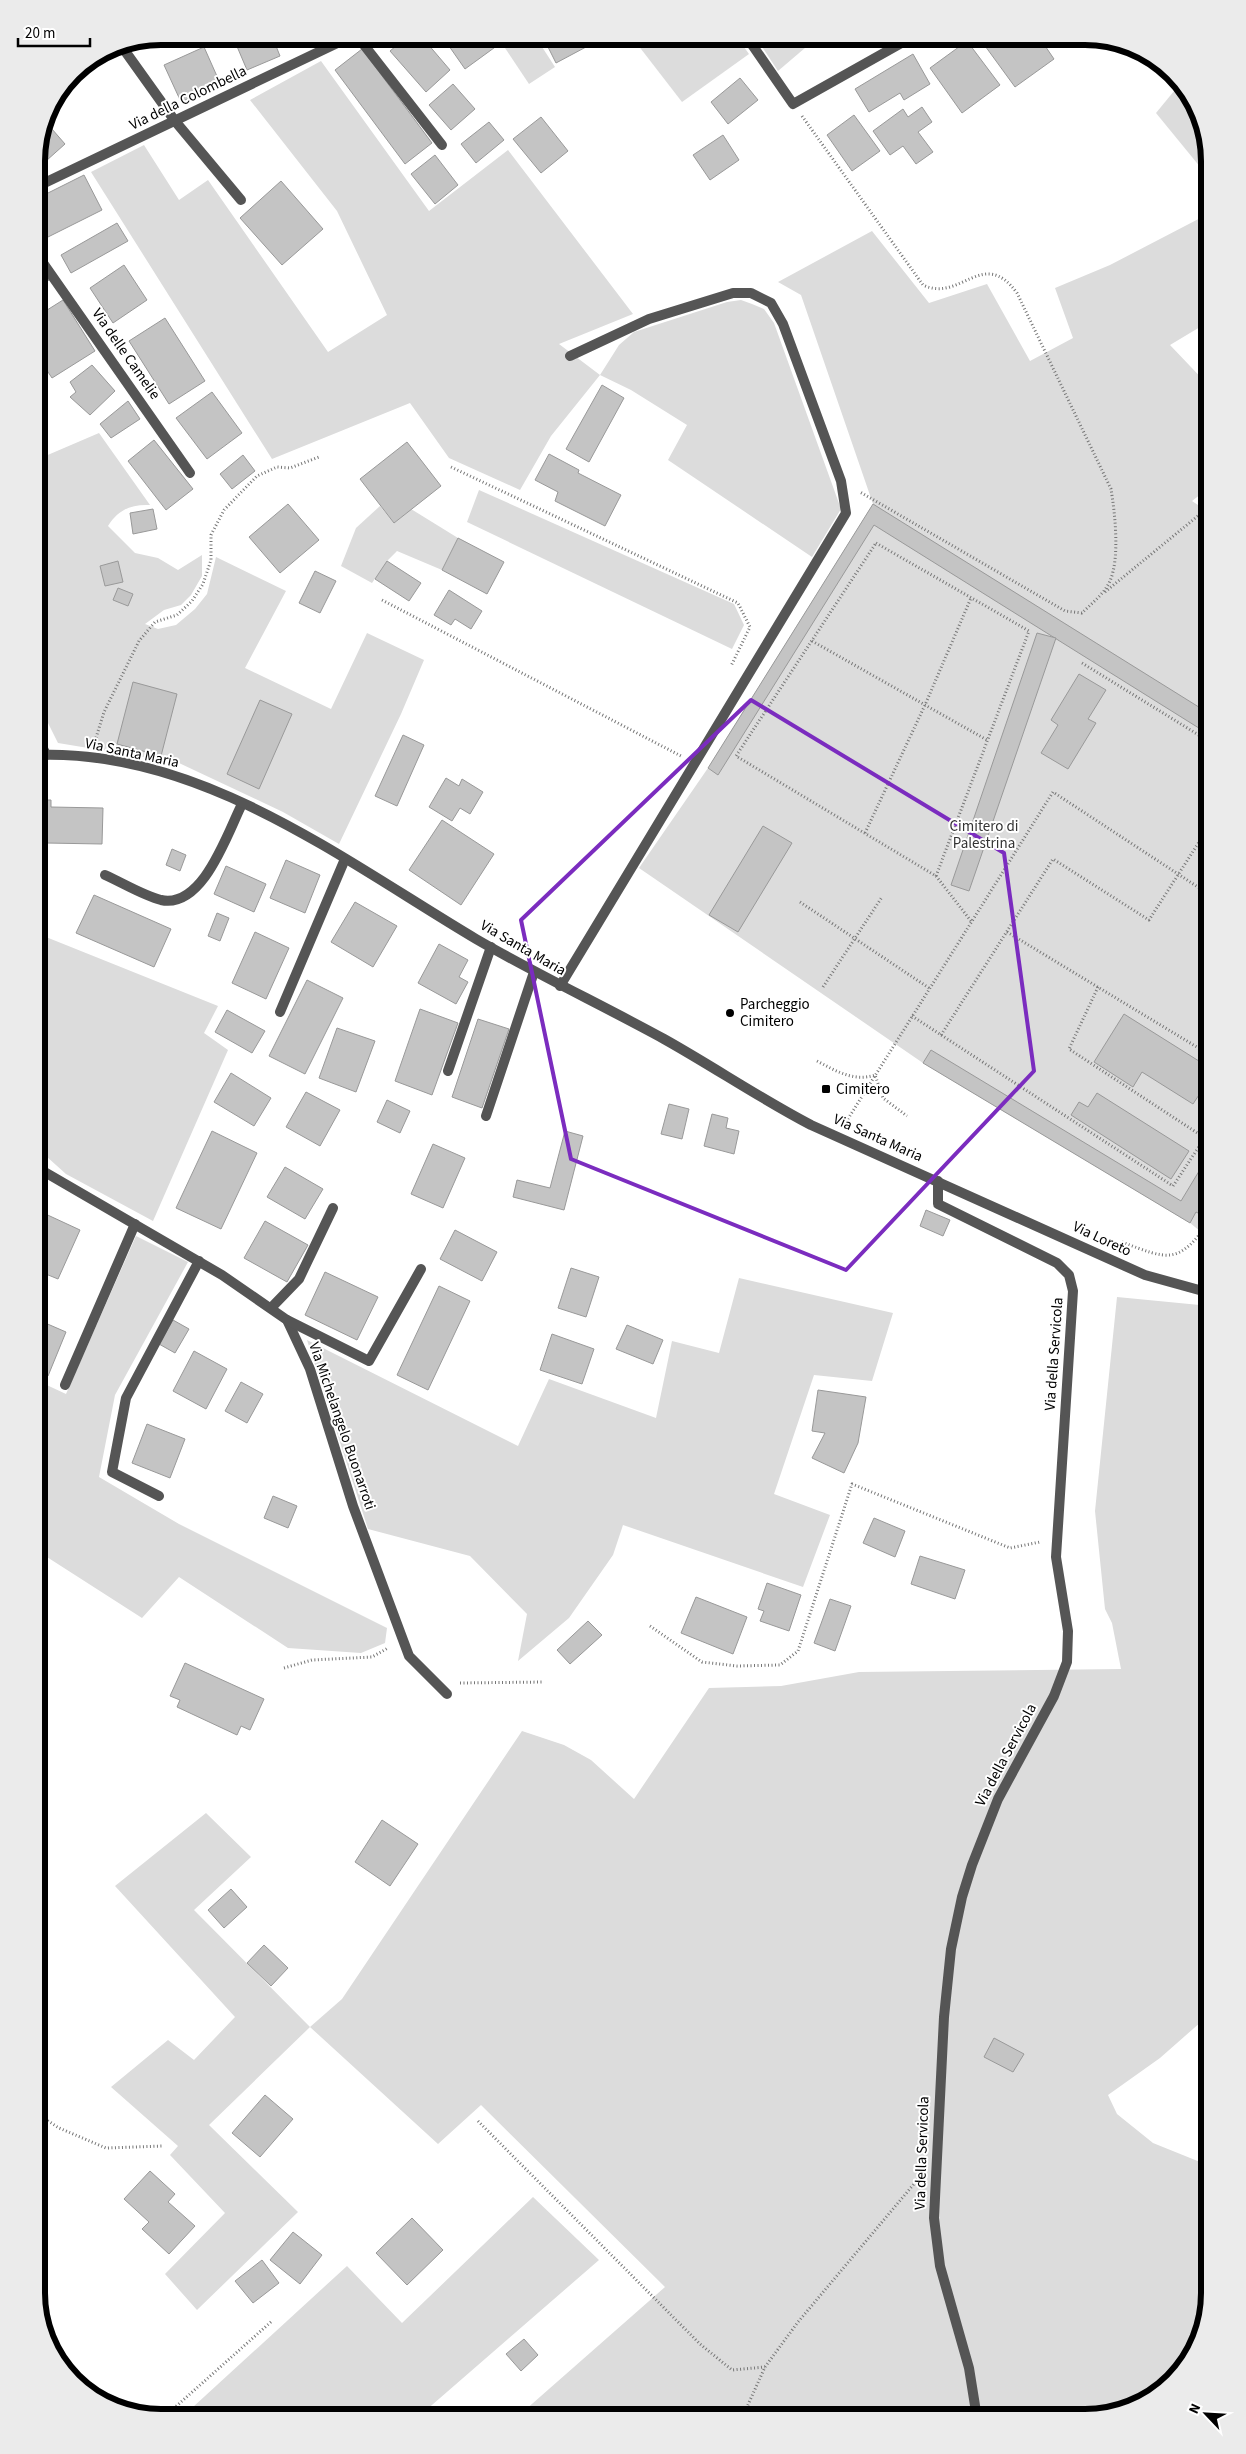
<svg xmlns="http://www.w3.org/2000/svg" width="1246" height="2454" viewBox="0 0 1246 2454" font-family="'Source Sans 3',sans-serif">
<style>
.green{fill:#dcdcdc}
.building{fill:#c4c4c4;stroke:#999}
.lines{fill:none;stroke-linecap:round;stroke-linejoin:round}
.path{stroke:#777;stroke-width:3;stroke-dasharray:1 2.5;stroke-linecap:butt}
.service{stroke:#555;stroke-width:10}
.minor{stroke:#555;stroke-width:10}
.tertiary{stroke:#555;stroke-width:10}
.marked{fill:none;stroke:#7b2cbf;stroke-width:4;stroke-linejoin:round}
.poi-dot{fill:#000;stroke:#fff;stroke-width:2}
.labels{text-anchor:middle;dominant-baseline:central;stroke-width:4;stroke-linejoin:round;paint-order:stroke}
.street-label{font-size:15px;fill:#000;stroke:#fff}
.park-label{font-size:15px;fill:#333;stroke:#fff}
.poi-label{font-size:15px;fill:#000;stroke:#fff;text-anchor:start}
.rim{fill:none;stroke:#000;stroke-width:6}
</style>
<rect width="100%" height="100%" fill="#fff"/>
<g class="green">
<path d="M497 36H535L555 67 529 84Z"/>
<path d="M631 36H736L749 54 682 102Z"/>
<path d="M755 36H819L778 71Z"/>
<path d="M321 61 429 211 508 150 633 314 559 344 600 375 619 345 634 332 727 302 741 300 752 304 764 309 774 323 841 509 812 557 668 460 687 425 631 390 600 375 551 436 520 490 449 458 410 403 272 459 91 172 144 145 179 200 208 180 328 352 387 315 337 211 250 100Z"/>
<path d="M1179 85 1200 113 1210 161V179L1156 113Z"/>
<path d="M1210 213V321L1170 345 1210 387V487L1192 501 1210 513V1239L1190 1223 923 1063 639 868 708 768 873 504 801 295 778 282 872 231 929 303 987 284 1030 361 1073 338 1055 288 1110 265Z"/>
<path d="M99 433 150 505C131 504 118 510 108 526L135 553 158 558 178 570 202 555V576L191 595 181 605 164 610 145 624 158 629 176 625 195 609 207 594 216 557 286 591 245 668 331 709 367 633 424 660 401 714 339 844 283 812 179 763 58 743 36 699V460Z"/>
<path d="M479 490 734 604 744 625 732 649 467 522Z"/>
<path d="M380 506 394 523 411 509 458 538 442 570 397 551 387 561 372 583 341 566 356 528Z"/>
<path d="M36 933 218 1006 204 1033 228 1050 153 1221 66 1174 36 1147Z"/>
<path d="M136 1236 188 1262 115 1395 99 1477 179 1524 387 1628 385 1643 361 1653 288 1648 179 1577 142 1618 36 1550V1380L66 1394Z"/>
<path d="M739 1278 893 1313 872 1381 814 1375 774 1494 830 1515 803 1587 623 1525 613 1555 569 1618 518 1661 527 1614 470 1556 368 1529 307 1340 518 1446 549 1379 656 1418 672 1341 719 1353Z"/>
<path d="M1117 1297 1210 1306V2014L1160 2058 1108 2095 1117 2114 1153 2143 1210 2166V2294L1189 2363 1133 2408 1085 2418H516L665 2287 481 2105 438 2144 310 2027 209 2125 298 2212 197 2310 165 2274 225 2213 170 2155 178 2146 111 2087 168 2040 194 2060 235 2017 115 1886 206 1813 251 1857 194 1910 310 2027 342 1999 522 1731 564 1745 591 1760 634 1799 709 1688 781 1686 859 1672 1121 1669 1112 1623 1105 1609 1095 1511Z"/>
<path d="M533 2197 599 2260 417 2418H181L347 2266 402 2323Z"/>
</g>
<g class="building">
<path d="M272 36 280 56 247 70 233 37Z"/>
<path d="M408 36H421L450 70 426 92 390 51Z"/>
<path d="M442 36H492L498 45 465 69Z"/>
<path d="M549 36H580L586 47 556 63 544 39Z"/>
<path d="M983 37H1039L1054 59 1015 87 980 39Z"/>
<path d="M967 41 1000 85 962 113 930 68Z"/>
<path d="M204 47 220 83 181 102 164 65Z"/>
<path d="M362 49 432 143 405 164 335 70Z"/>
<path d="M913 54 930 84 904 100 900 93 869 112 855 89Z"/>
<path d="M740 78 758 100 728 124 711 102Z"/>
<path d="M453 84 475 109 451 130 429 105Z"/>
<path d="M922 107 932 122 918 132 933 152 916 164 903 146 890 155 873 131 903 109 908 117Z"/>
<path d="M854 115 880 151 852 171 827 135Z"/>
<path d="M541 117 568 151 541 173 513 139Z"/>
<path d="M45 121 65 144 37 169V153Z"/>
<path d="M489 122 504 140 476 163 461 144Z"/>
<path d="M723 135 739 160 710 180 693 155Z"/>
<path d="M435 155 458 185 435 204 411 174Z"/>
<path d="M84 175 102 210 36 243V199Z"/>
<path d="M281 181 323 229 282 265 240 218Z"/>
<path d="M117 223 128 241 71 273 61 255Z"/>
<path d="M124 265 147 300 113 323 90 288Z"/>
<path d="M36 266 49 280 36 291Z"/>
<path d="M63 300 95 351 52 378 36 354V317Z"/>
<path d="M165 318 205 381 169 404 129 341Z"/>
<path d="M92 365 115 391 90 415 70 397 76 392 70 382Z"/>
<path d="M602 385 624 398 589 462 566 449Z"/>
<path d="M212 392 242 433 207 459 176 418Z"/>
<path d="M128 401 140 419 111 438 100 424Z"/>
<path d="M154 440 193 489 166 510 128 461Z"/>
<path d="M407 442 441 486 394 523 360 479Z"/>
<path d="M549 454 579 470 578 473 621 495 605 526 555 501 558 492 535 480Z"/>
<path d="M243 455 255 471 232 489 220 474Z"/>
<path d="M288 504 319 540 280 573 249 537Z"/>
<path d="M873 504 1210 714V735L874 525 718 775 708 768Z"/>
<path d="M153 509 157 529 133 534 130 513Z"/>
<path d="M458 538 504 562 487 594 442 570Z"/>
<path d="M118 561 123 582 105 586 100 566Z"/>
<path d="M387 561 421 583 409 601 375 579Z"/>
<path d="M315 571 336 581 320 613 299 603Z"/>
<path d="M118 588 133 594 128 606 113 600Z"/>
<path d="M449 590 482 611 471 629 455 619 451 625 434 615Z"/>
<path d="M1037 633 1056 638 969 891 951 885Z"/>
<path d="M1079 674 1106 690 1088 719 1096 723 1068 769 1041 753 1058 725 1051 720Z"/>
<path d="M133 682 177 694 161 756 117 744Z"/>
<path d="M260 700 292 714 259 789 227 774Z"/>
<path d="M403 735 424 745 397 806 375 796Z"/>
<path d="M446 778 459 786 462 779 483 792 470 814 460 808 452 821 429 807Z"/>
<path d="M36 800H51V807L103 808 102 844 46 843V850L36 849Z"/>
<path d="M442 820 494 854 461 905 409 870Z"/>
<path d="M763 826 792 843 738 932 709 915Z"/>
<path d="M172 849 186 855 180 871 166 865Z"/>
<path d="M286 860 320 875 305 913 270 898Z"/>
<path d="M226 866 266 884 254 912 214 894Z"/>
<path d="M94 895 171 929 154 967 76 933Z"/>
<path d="M355 902 397 926 373 967 331 942Z"/>
<path d="M217 913 229 918 220 941 208 936Z"/>
<path d="M255 932 289 948 266 999 232 983Z"/>
<path d="M439 944 468 960 459 977 468 982 456 1004 418 983Z"/>
<path d="M307 980 343 998 305 1074 269 1056Z"/>
<path d="M420 1009 458 1023 432 1095 395 1081Z"/>
<path d="M227 1010 265 1031 252 1053 215 1032Z"/>
<path d="M1124 1014 1210 1068V1078L1193 1104 1142 1072 1133 1087 1094 1062Z"/>
<path d="M478 1019 509 1029 482 1108 452 1097Z"/>
<path d="M337 1028 375 1041 356 1092 319 1078Z"/>
<path d="M931 1050 1181 1201 1210 1153V1206L1204 1216 1196 1212 1190 1223 923 1063Z"/>
<path d="M231 1073 271 1098 254 1126 214 1102Z"/>
<path d="M306 1092 340 1110 320 1146 286 1127Z"/>
<path d="M1097 1093 1189 1151 1171 1179 1071 1115 1079 1102 1088 1107Z"/>
<path d="M387 1100 410 1111 400 1133 377 1122Z"/>
<path d="M669 1104 689 1109 682 1139 661 1134Z"/>
<path d="M712 1114 728 1118 726 1128 739 1131 734 1154 704 1146Z"/>
<path d="M212 1131 257 1153 221 1229 176 1208Z"/>
<path d="M565 1131 583 1136 564 1210 513 1197 517 1180 550 1188Z"/>
<path d="M433 1144 465 1158 443 1208 411 1194Z"/>
<path d="M285 1167 323 1189 305 1219 267 1197Z"/>
<path d="M926 1210 950 1220 943 1236 920 1226Z"/>
<path d="M39 1211 80 1230 58 1279 36 1270V1218Z"/>
<path d="M265 1221 308 1245 287 1282 244 1258Z"/>
<path d="M455 1230 497 1252 482 1281 440 1259Z"/>
<path d="M571 1268 599 1277 586 1317 558 1308Z"/>
<path d="M325 1272 378 1297 357 1340 305 1315Z"/>
<path d="M439 1286 470 1301 428 1390 397 1375Z"/>
<path d="M36 1319 66 1332 48 1376 36 1371Z"/>
<path d="M173 1320 189 1329 175 1353 159 1344Z"/>
<path d="M627 1325 663 1340 653 1364 616 1349Z"/>
<path d="M552 1334 594 1349 582 1384 540 1370Z"/>
<path d="M194 1351 227 1369 206 1409 173 1391Z"/>
<path d="M241 1382 263 1394 247 1423 225 1411Z"/>
<path d="M818 1390 866 1397 858 1443 844 1473 812 1458 825 1433 812 1431Z"/>
<path d="M147 1424 185 1439 170 1478 132 1463Z"/>
<path d="M273 1496 297 1506 288 1528 264 1518Z"/>
<path d="M874 1518 905 1531 895 1557 863 1543Z"/>
<path d="M920 1556 965 1570 955 1599 911 1584Z"/>
<path d="M767 1583 801 1595 789 1631 760 1621 764 1611 758 1609Z"/>
<path d="M696 1597 747 1617 733 1654 681 1633Z"/>
<path d="M830 1599 851 1606 835 1651 814 1643Z"/>
<path d="M588 1621 602 1635 570 1664 557 1650Z"/>
<path d="M185 1663 264 1699 250 1730 241 1726 237 1735 177 1707 180 1700 170 1696Z"/>
<path d="M382 1820 418 1844 390 1886 355 1862Z"/>
<path d="M231 1889 247 1907 224 1928 208 1910Z"/>
<path d="M264 1945 288 1968 271 1986 247 1963Z"/>
<path d="M994 2038 1024 2054 1013 2072 984 2057Z"/>
<path d="M265 2095 293 2119 260 2157 232 2133Z"/>
<path d="M150 2171 175 2194 168 2202 195 2226 169 2254 142 2229 149 2222 124 2199Z"/>
<path d="M412 2218 443 2250 407 2285 376 2253Z"/>
<path d="M293 2232 322 2255 300 2284 270 2260Z"/>
<path d="M262 2260 279 2283 253 2303 235 2281Z"/>
<path d="M524 2339 538 2355 521 2371 506 2354Z"/>
</g>
<g class="lines">
<g class="path">
<path d="M802 116 923 285C961 303 983 246 1017 293L1111 489C1115 513 1120 558 1110 581 1104 594 1092 603 1082 613L1065 611 860 492"/>
<path d="M451 467 738 603 750 627 731 666"/>
<path d="M876 543 1029 631 936 876 736 756Z"/>
<path d="M1105 592 1210 506"/>
<path d="M382 600 681 756"/>
<path d="M812 641 987 740"/>
<path d="M1082 663 1210 742"/>
<path d="M95 741 104 712 139 641 155 622 177 615 192 601 203 584 211 560V535L224 510 257 476 277 467 290 468 319 457"/>
<path d="M865 833 925 705 971 598"/>
<path d="M936 876 971 921"/>
<path d="M800 902 929 988"/>
<path d="M1007 932 1210 1055"/>
<path d="M823 987 882 897"/>
<path d="M1098 987 1069 1049 1205 1138"/>
<path d="M912 1016 1173 1186 1210 1130"/>
<path d="M941 1035 1053 859 1149 920 1210 825"/>
<path d="M817 1061C836 1071 854 1082 875 1075L883 1098 907 1116"/>
<path d="M846 1122 1053 792 1210 895"/>
<path d="M1122 1242C1169 1260 1178 1265 1210 1221"/>
<path d="M650 1626 702 1662 737 1666 780 1665 798 1651 852 1484 1010 1548 1040 1542"/>
<path d="M284 1668 312 1660 372 1657 388 1648"/>
<path d="M460 1683 544 1682"/>
<path d="M36 2113 59 2128 106 2148 163 2146"/>
<path d="M478 2121 700 2344 732 2370 765 2367"/>
<path d="M163 2418 272 2321"/>
<path d="M742 2418 765 2367 798 2322 919 2178"/>
</g>
<g class="service">
<path d="M357 36 442 145"/>
<path d="M175 121 241 200"/>
<path d="M36 253 190 473"/>
<path d="M36 733 46 755"/>
<path d="M105 875C123 883 142 895 161 900 203 909 227 834 242 804"/>
<path d="M560 986 846 513 841 481 783 324 771 303 751 293H733L649 319 570 356"/>
<path d="M280 1012 345 859"/>
<path d="M448 1071 491 947"/>
<path d="M486 1116 534 972"/>
<path d="M36 1167 222 1275 287 1320 310 1369 353 1506 409 1656 447 1694"/>
<path d="M938 1181V1204L1057 1263 1069 1275 1073 1291 1056 1557 1068 1631 1067 1662 1054 1696 998 1799 972 1865 962 1897 951 1949 944 2017 934 2218 940 2266 969 2368 977 2418"/>
<path d="M36 1184 43 1171"/>
<path d="M271 1308 299 1279 333 1208"/>
<path d="M287 1320 369 1361 421 1269"/>
<path d="M65 1385 135 1224"/>
<path d="M159 1496 112 1472 126 1398 199 1261"/>
</g>
<g class="minor">
<path d="M746 36 793 104 914 36"/>
<path d="M120 44 175 121"/>
<path d="M36 187 352 36"/>
</g>
<path class="tertiary" d="M36 755C199 748 343 860 476 939 538 975 602 1005 664 1039 714 1067 761 1099 811 1125L1145 1275 1210 1293"/>
</g>
<path class="marked" d="M751 700 1004 853 1034 1071 846 1270 571 1159 521 920Z"/>
<g class="poi-dot">
<circle cx="730" cy="1013" r="5"/>
<rect x="821" y="1084" width="10" height="10" rx="2.5"/>
</g>
<g class="labels">
<g class="street-label">
<text transform="translate(188 98) rotate(-26)">Via della Colombella</text>
<text transform="translate(126 354) rotate(55)">Via delle Camelie</text>
<text transform="translate(132 753) rotate(12)">Via Santa Maria</text>
<text transform="translate(523 948) rotate(30)">Via Santa Maria</text>
<text transform="translate(878 1138) rotate(24)">Via Santa Maria</text>
<text transform="translate(1102 1239) rotate(25)">Via Loreto</text>
<text transform="translate(1054 1354) rotate(-86)">Via della Servicola</text>
<text transform="translate(342 1426) rotate(71)">Via Michelangelo Buonarroti</text>
<text transform="translate(1006 1755) rotate(-62)">Via della Servicola</text>
<text transform="translate(922 2153) rotate(-88)">Via della Servicola</text>
</g>
<g class="park-label">
<text x="984" y="826">Cimitero di<tspan x="984" dy="17">Palestrina</tspan></text>
</g>
<g class="poi-label">
<text x="740" y="1004">Parcheggio<tspan x="740" dy="17">Cimitero</tspan></text>
<text x="836" y="1089">Cimitero</text>
</g>
</g>
<path d="M0 0H1246V2454H0ZM161 45H1085A116 116 0 0 1 1201 161V2293A116 116 0 0 1 1085 2409H161A116 116 0 0 1 45 2293V161A116 116 0 0 1 161 45Z" fill="#ebebeb" fill-rule="evenodd"/>
<path class="rim" d="M161 45H1085A116 116 0 0 1 1201 161V2293A116 116 0 0 1 1085 2409H161A116 116 0 0 1 45 2293V161A116 116 0 0 1 161 45Z"/>
<g transform="translate(1206 2414) rotate(295)" stroke="#ffffff" stroke-width="4" paint-order="stroke">
<path d="M0-4L9 19L0 12L-9 19Z" fill="#000000"/>
<text y="-8" font-size="14" font-weight="bold" text-anchor="middle" fill="#000000">N</text>
</g>
<path d="M18 38v8h72v-8" fill="none" stroke="#000000" stroke-width="2.5"/>
<text x="25" y="38" font-size="15" fill="#000000" stroke="#ffffff" stroke-width="4" paint-order="stroke">20 m</text>
</svg>
